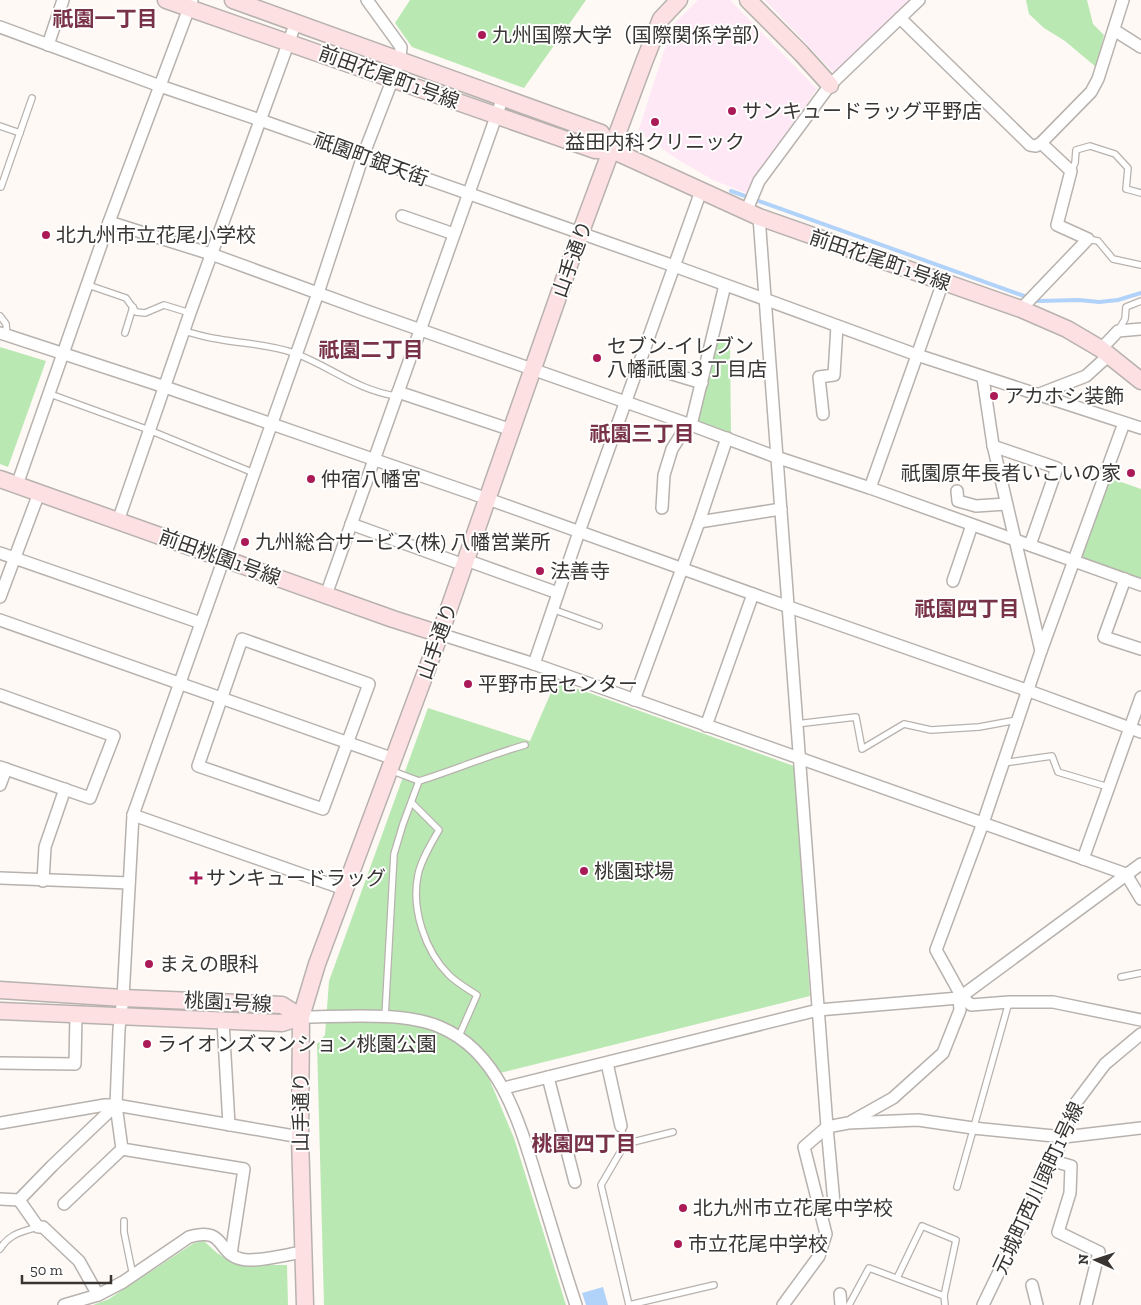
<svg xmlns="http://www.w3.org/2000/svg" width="1141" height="1305" viewBox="0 0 1141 1305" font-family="'Zilla Slab','Noto Sans JP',serif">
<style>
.commercial{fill:#ffe8f6}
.green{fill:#b9e8b3}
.water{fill:#b1d2f9}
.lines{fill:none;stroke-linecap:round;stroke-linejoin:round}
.stream{stroke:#b1d2f9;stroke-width:4}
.lane-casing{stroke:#b8b2ae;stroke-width:8}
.street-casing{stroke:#b8b2ae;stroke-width:14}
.secondary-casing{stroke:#b8b2ae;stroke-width:19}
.lane{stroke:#fff;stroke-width:5.5}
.street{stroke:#fff;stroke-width:11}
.secondary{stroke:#fce0e2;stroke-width:16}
.poi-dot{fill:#a91a57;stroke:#fff;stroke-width:2}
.labels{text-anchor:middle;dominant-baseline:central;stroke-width:4;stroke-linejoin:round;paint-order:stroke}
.poi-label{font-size:20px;fill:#383533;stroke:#fff;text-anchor:start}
.street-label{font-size:20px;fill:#383533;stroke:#fff}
.neighbourhood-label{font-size:21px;font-weight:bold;fill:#783349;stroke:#fff}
</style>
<rect width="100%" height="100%" fill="#fef9f5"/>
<g class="commercial">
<path d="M698 0H730L817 89 754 178 748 194 713 180 677 159 638 132 672 26Z"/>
<path d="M765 0H910L834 73Z"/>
</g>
<g class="green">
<path d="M410 0H586L524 88 412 47 395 23Z"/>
<path d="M1026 0H1087L1093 24 1104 35 1096 67 1065 41 1044 28 1029 14Z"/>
<path d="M716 341 730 343 731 436 697 423Z"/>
<path d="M0 347 46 361 8 467 0 464Z"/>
<path d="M1110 478 1141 489V580L1085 560 1082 554Z"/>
<path d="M556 681 794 766 810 996 488 1076 514 1138 566 1305H324L317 1044 325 1035 329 981 428 708 530 741Z"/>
<path d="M204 1241 217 1253 236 1265H287L288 1305H93L109 1299 194 1243Z"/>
</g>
<path class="water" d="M603 1287 608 1305H586L582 1293Z"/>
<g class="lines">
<path class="stream" d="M731 191 1038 301 1079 300 1099 302 1118 300 1141 293"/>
<defs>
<g id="lane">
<path d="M0 126 20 133"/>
<path d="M1071 171 1075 163 1076 150 1090 146 1115 154 1128 168 1126 189 1141 193"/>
<path d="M1 187 32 98"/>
<path d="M1088 239 1098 241 1113 259 1141 265"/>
<path d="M88 285 126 298 136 312 145 313 164 305 190 313"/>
<path d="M0 316 6 324 7 336"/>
<path d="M184 331C195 334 207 338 218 339 244 344 269 344 294 353 330 366 356 390 396 396"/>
<path d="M1118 331 1125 319 1126 307 1141 301"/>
<path d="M125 333 133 307"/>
<path d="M50 394 149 430 254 473"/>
<path d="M552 609 599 626"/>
<path d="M796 724 856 717 862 749 904 724 931 730 979 727 1017 720"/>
<path d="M1003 763 1052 756 1058 772 1108 787"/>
<path d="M390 770 419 781"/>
<path d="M412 803 439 830C431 844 421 860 418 875 411 909 425 951 449 975 457 983 468 989 477 995L459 1036"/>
<path d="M1121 977 1141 973"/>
<path d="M385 1017 394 854 403 824 419 781C455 770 489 755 525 745"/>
<path d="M621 1126 625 1144 601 1185 629 1305"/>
<path d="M625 1144 673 1132"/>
<path d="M957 1187 1009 1002"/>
<path d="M124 1221V1232L133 1276"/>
<path d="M0 1249C9 1234 21 1232 38 1227"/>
<path d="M897 1278 922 1226 956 1240 944 1296"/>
<path d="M629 1305 714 1285"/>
<path d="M849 1305 869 1268 944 1296 945 1305"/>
</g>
<g id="street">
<path d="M900 18 919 0"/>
<path d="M0 27 160 86 260 120 674 266 917 355 1141 428"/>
<path d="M1114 30 1141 47"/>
<path d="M48 45 63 0"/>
<path d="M746 212 759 181 830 85 900 18 1030 145 1036 146 1041 143 1091 92 1098 79 1123 0"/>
<path d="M402 216 454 234"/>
<path d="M759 217 827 1127 804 1147 826 1234 819 1256 783 1305"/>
<path d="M109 222 211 254 364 310 691 425 776 457 870 488 1141 585"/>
<path d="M1021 309 1088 239 1057 225 1071 171 1041 143"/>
<path d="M0 333 165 387 488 499 789 607 1029 691 1141 732"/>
<path d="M1101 349 1118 331 1141 329"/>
<path d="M639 364 702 383"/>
<path d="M983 378 993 445 1041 651"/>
<path d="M398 392 512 430"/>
<path d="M1037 395 1086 376 1109 355"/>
<path d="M823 414 819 377 834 375 837 326"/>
<path d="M1124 423 1041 651 983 823 936 950 962 997 971 1005 1009 1002H1053L1141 1020"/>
<path d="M691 425 725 285"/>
<path d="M993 446 1057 468 1030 545"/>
<path d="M17 485 109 222 192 0"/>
<path d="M870 488 943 282"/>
<path d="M957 491 958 501 976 506 1006 504"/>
<path d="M662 508 664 475 672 449 688 424"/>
<path d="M118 521 190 313 296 22"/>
<path d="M699 522 781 509"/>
<path d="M351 524 464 565"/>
<path d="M0 553 201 623"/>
<path d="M466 560 558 593"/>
<path d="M1125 579 1104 637 1141 649"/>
<path d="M953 581 972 525"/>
<path d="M326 595 503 97"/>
<path d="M0 597 39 493"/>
<path d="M0 620 394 759"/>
<path d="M440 634 534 664 1126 874 1141 899"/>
<path d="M242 639 369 684 323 809 198 766Z"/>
<path d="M534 664 579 532 701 191"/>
<path d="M0 695 114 736 90 798 0 767"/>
<path d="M634 700 699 522 727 438"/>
<path d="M706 726 753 594"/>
<path d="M0 785 6 769"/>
<path d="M133 815 344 889"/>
<path d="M1083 859 1141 697"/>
<path d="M0 878 129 883"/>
<path d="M43 881 45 847 65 789"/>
<path d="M301 1017C341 1017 403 1011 440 1027 505 1054 523 1136 542 1196 553 1232 564 1269 576 1305"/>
<path d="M223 1021 229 1125"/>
<path d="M0 1063 75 1064 76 1015"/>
<path d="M607 1063 621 1126"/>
<path d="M548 1077 575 1182"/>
<path d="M504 1088 818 1010 959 998 1141 864"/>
<path d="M852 1121 893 1098 943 1053 960 1010 959 998"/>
<path d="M0 1123 105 1105H116"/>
<path d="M1053 1161 1071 1166 1070 1193 1058 1232 1099 1252 1086 1305"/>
<path d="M0 1199 19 1200 52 1166 116 1105 300 1137"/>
<path d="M19 1200 38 1227H43L79 1261 98 1295"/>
<path d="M834 1203 827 1127 848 1123 918 1120 973 1128 1064 1137 1141 1128"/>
<path d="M64 1204 122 1149"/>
<path d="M231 1254 244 1169 122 1149 116 1105 119 1029 123 998 133 815 318 293 363 156 400 60 401 47 367 0"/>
<path d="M1032 1285 1037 1305"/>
<path d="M840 1294 841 1305"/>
<path d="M64 1305 98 1295 123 1282 189 1237C226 1226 216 1253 241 1259 255 1263 288 1254 303 1252"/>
<path d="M983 1305 1064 1137 1072 1108 1105 1064 1141 1034"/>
</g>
<g id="secondary">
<path d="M166 0 595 150H612L601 133 233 0"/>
<path d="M748 0 801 53 830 85"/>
<path d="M612 150 759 217 1021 309 1067 329 1101 349 1141 381"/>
<path d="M0 479 393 619 440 634"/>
<path d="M0 990 123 998 282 1005 301 1017"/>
<path d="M0 1011 282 1023 301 1017"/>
<path d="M305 1305 300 1137 301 1017 317 964 440 634 580 234 644 62 661 19 679 0"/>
</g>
</defs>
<use href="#lane" class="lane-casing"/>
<use href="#street" class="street-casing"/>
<use href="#secondary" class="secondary-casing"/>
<use href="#lane" class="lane"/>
<use href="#street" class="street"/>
<use href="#secondary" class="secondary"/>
</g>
<g class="poi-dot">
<circle cx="482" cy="35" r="5"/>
<circle cx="732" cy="111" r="5"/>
<circle cx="655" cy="122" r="5"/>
<circle cx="46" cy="235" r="5"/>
<circle cx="597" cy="358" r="5"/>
<circle cx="994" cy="396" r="5"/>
<circle cx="1131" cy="473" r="5"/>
<circle cx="311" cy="479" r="5"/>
<circle cx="245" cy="542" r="5"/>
<circle cx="540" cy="571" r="5"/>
<circle cx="468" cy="684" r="5"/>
<circle cx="584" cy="871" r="5"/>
<path d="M193.5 870.5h5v5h5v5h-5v5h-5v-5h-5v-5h5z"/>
<circle cx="149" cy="964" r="5"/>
<circle cx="147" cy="1044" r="5"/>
<circle cx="683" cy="1208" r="5"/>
<circle cx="678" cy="1244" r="5"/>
</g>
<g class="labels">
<g class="poi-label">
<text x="492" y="35">九州国際大学（国際関係学部）</text>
<text x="742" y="111">サンキュードラッグ平野店</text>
<text x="655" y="142" text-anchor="middle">益田内科クリニック</text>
<text x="56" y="235">北九州市立花尾小学校</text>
<text x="607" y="346">セブン-イレブン<tspan x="607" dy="23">八幡祇園３丁目店</tspan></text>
<text x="1004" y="396">アカホシ装飾</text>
<text x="1121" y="473" text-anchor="end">祇園原年長者いこいの家</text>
<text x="321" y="479">仲宿八幡宮</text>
<text x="255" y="542">九州総合サービス(株) 八幡営業所</text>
<text x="550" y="571">法善寺</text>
<text x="478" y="684">平野市民センター</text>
<text x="594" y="871">桃園球場</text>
<text x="206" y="878">サンキュードラッグ</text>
<text x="159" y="964">まえの眼科</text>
<text x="157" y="1044">ライオンズマンション桃園公園</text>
<text x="693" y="1208">北九州市立花尾中学校</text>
<text x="688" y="1244">市立花尾中学校</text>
</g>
<g class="street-label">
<text transform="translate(389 77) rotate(20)">前田花尾町1号線</text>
<text transform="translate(371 159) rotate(20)">祇園町銀天街</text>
<text transform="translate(572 259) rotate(-70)">山手通り</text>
<text transform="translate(880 260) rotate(19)">前田花尾町1号線</text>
<text transform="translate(220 557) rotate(20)">前田桃園1号線</text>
<text transform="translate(437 641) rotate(-70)">山手通り</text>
<text transform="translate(228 1002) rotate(3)">桃園1号線</text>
<text transform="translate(301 1112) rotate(-90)">山手通り</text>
<text transform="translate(1038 1188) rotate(-65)">元城町西川頭町1号線</text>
</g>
<g class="neighbourhood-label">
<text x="105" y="18">祇園一丁目</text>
<text x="371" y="349">祇園二丁目</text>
<text x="642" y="433">祇園三丁目</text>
<text x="967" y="608">祇園四丁目</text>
<text x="584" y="1143">桃園四丁目</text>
</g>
</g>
<g transform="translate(1096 1260) rotate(273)" stroke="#ffffff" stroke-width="4" paint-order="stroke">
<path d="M0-4L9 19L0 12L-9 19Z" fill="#383533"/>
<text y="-8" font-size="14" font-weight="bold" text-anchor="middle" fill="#383533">N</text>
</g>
<path d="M22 1275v8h89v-8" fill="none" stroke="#383533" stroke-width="2.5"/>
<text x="30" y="1275" font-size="15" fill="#383533" stroke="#ffffff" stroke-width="4" paint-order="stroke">50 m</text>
</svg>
